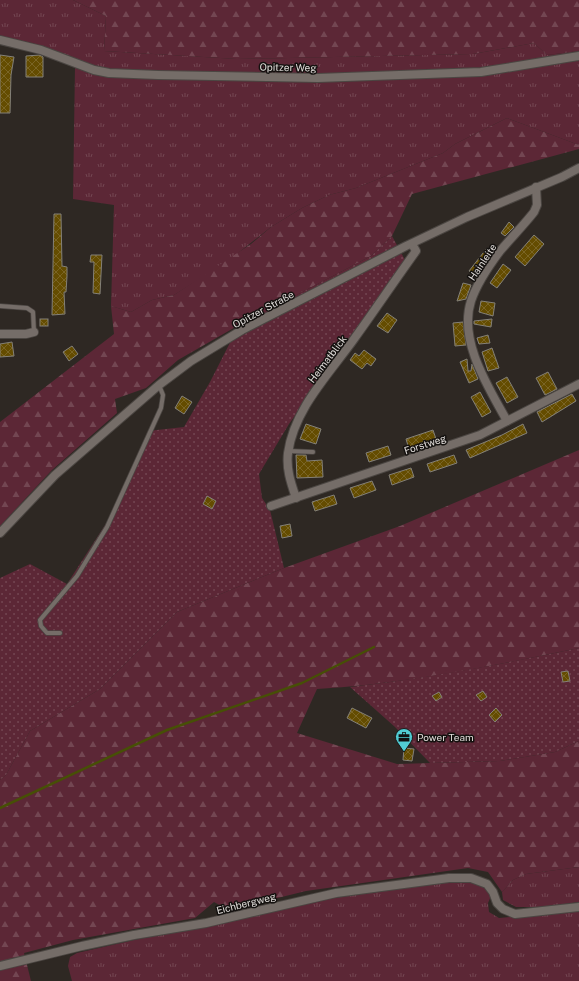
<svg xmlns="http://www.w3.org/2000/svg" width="579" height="981" viewBox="0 0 579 981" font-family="'Public Sans',sans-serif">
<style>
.grass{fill:url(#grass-tufts)}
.forest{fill:url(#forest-firs)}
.garden{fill:url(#garden-dots)}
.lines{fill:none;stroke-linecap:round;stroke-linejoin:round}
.stream{stroke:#474f06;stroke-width:2.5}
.building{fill:url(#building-cross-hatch);stroke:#838078}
.service-casing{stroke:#4b4642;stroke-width:5.5}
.minor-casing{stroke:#4b4642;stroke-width:10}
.service{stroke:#756d68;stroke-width:4}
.minor{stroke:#756d68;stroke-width:8}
.labels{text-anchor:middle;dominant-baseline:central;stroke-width:3;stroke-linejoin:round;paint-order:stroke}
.street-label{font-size:10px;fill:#e1ddda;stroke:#14110f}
.poi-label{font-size:10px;fill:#e1ddda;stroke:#14110f;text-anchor:start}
</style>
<defs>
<pattern id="grass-tufts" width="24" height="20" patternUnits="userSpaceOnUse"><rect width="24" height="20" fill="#5c2736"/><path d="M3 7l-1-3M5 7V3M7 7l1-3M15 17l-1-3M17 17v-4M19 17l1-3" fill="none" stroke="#734652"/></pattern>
<pattern id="forest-firs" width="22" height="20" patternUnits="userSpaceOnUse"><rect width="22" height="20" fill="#5c2736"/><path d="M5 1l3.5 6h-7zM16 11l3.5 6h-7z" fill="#734652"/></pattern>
<pattern id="garden-dots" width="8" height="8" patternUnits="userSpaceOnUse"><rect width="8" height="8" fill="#5c2736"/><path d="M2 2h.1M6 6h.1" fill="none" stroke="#734652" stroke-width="1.8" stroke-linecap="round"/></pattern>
<pattern id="building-cross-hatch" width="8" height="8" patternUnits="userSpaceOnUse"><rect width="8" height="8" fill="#644c00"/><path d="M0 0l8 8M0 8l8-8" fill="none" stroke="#7a6525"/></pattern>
</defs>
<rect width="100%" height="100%" fill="#2e2823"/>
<g class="grass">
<path d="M0 0H73L106 16 104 51 237 59 473 54 534 43 547 55 579 51V145L507 118 455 144 443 153 356 188 329 195 302 208 271 227 228 261 174 295 152 300 131 312 111 306 114 205 73 199 75 67 67 56 32 43 0 36Z"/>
<path d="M579 867V902L542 907H516L503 900 502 892 513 880 526 874Z"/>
<path d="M455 881 473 882 486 887 491 896 488 903 489 912 499 918 579 910V981H72L68 966 70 957 77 953 134 940 208 926 315 901 425 884Z"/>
</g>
<g class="forest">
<path d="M73 0H579V51L547 55 534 43 473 54 237 59 104 51 106 16Z"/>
<path d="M507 118 579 145V149L412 194 392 236 371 256 239 325 178 360 146 388 115 399 117 413 52 470 0 526V422L114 334 111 306 131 312 152 300 174 295 251 244 271 227 302 208 329 195 356 188 443 153 455 144Z"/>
<path d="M579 450V648C492 666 406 684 317 689L297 733 397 764 500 761 555 752 579 741V867L526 874 513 880 502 892 488 872 468 868 306 891 229 910 214 902 195 918 73 940 24 953 31 981H0V780L6 775 30 731 100 689 177 612 284 568 400 526Z"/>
</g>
<g class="garden">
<path d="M392 236 405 260 354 334 289 424 259 474 262 498 270 510 284 568 177 612 100 689 30 731 6 775 0 780V578L30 564 67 584 107 522 148 431 184 427 210 382 239 325 371 256Z"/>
<path d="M579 648V741L555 752 500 761 430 763 395 727 350 687C427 678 503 664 579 648Z"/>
</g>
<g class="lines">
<path class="stream" d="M0 808 167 730 302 683 374 647"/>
</g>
<g class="building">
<path d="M0 55 14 57 11 75 10 113H0Z"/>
<path d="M40 55 43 57V77H26V56Z"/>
<path d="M54 214H61L62 266 67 267V276L66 292H64L65 314 52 315Z"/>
<path d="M509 222 514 227 505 236 501 233Z"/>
<path d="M534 235 544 244 525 266 515 257Z"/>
<path d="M487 248 492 252 486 261 481 259 476 276 469 271Z"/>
<path d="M91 255H102L100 294 93 293 94 262H90Z"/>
<path d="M503 264 511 270 497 288 490 283Z"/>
<path d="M463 283 471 285 466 299 457 301Z"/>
<path d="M481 301 495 303 493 316 479 312Z"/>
<path d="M387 313 397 320 388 333 377 326Z"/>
<rect x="40" y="319" width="8" height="7"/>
<path d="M492 319 491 327 474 324V321Z"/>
<path d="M463 322 466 345 455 346 453 323Z"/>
<path d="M488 335 490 343 479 344 477 338Z"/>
<path d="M12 342 14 356 0 357V344Z"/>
<path d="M72 346 78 354 69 361 63 352Z"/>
<path d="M492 348 499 368 488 371 482 352Z"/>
<path d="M364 350 376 359 371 366 367 363 362 369 350 360 355 353 359 356Z"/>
<path d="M467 359 468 371H471L472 364 478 379 469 383 460 362Z"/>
<path d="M548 372 557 389 545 395 536 378Z"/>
<path d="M507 377 518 397 507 403 496 383Z"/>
<path d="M480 392 491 412 482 417 471 397Z"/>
<path d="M572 394 576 401 542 422 537 412Z"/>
<path d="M182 396 192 402 184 414 175 408Z"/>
<path d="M306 424 321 429 316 444 300 439Z"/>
<path d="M523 424 527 433 470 458 466 450 502 435Z"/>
<path d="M433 430 436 439 409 449 406 439Z"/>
<path d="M388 446 391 455 369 462 366 453Z"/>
<path d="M296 455H306L307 461 322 460 323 477 297 478Z"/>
<path d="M454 455 457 463 430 472 427 464Z"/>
<path d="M411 468 414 477 392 485 389 475Z"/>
<path d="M372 481 376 490 354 498 350 488Z"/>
<path d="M334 495 337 504 315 511 312 502Z"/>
<path d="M207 496 216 501 212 509 203 504Z"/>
<path d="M290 524 292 536 282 538 280 526Z"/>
<path d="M568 671 570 681 563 682 561 672Z"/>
<path d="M483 691 487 697 481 701 476 695Z"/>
<path d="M439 692 442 697 436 701 432 696Z"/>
<path d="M352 708 372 718 366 728 347 718Z"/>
<path d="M496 708 502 715 495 722 489 715Z"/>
<path d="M404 748 414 749 412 761 403 760Z"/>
</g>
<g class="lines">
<defs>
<g id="service">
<path d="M0 306 27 308 33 312 34 332"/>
<path d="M289 451 313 452"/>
<path d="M60 633H47L41 626 40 620 77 576 107 527 161 408 163 395 159 385"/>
</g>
<g id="minor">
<path d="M0 40 41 50 94 70 109 73 158 75 318 78 481 72 579 56"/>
<path d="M0 334H26L34 332"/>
<path d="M507 421C489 388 458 341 471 301 477 283 488 267 500 251 511 238 523 226 534 212L537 205 536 187"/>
<path d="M296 498C291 483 286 469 288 453 294 409 329 374 354 339 375 310 395 280 416 251L412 244"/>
<path d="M271 506 480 435 579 384"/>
<path d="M0 533 55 475 159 385 191 361 242 330 406 246 467 217 562 177 579 168"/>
<path d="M0 966 82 946 134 935 206 923 336 893 449 878H471L487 884 493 892 497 903 503 909 515 914 579 907"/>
</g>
</defs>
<use href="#service" class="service-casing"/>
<use href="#minor" class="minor-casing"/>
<use href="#service" class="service"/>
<use href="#minor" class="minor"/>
</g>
<defs>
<symbol id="office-pin" viewBox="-11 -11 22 30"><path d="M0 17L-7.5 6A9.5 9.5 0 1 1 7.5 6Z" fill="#51ccd3" stroke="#14110f"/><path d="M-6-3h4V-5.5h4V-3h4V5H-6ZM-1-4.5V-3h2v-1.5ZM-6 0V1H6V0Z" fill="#111"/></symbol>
</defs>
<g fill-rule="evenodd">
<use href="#office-pin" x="394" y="727" width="20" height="27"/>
</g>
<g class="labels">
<g class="street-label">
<text transform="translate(288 67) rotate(1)">Opitzer Weg</text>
<text transform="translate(482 262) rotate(-56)">Hainleite</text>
<text transform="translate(263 309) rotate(-28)">Opitzer Straße</text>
<text transform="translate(327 359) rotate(-53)">Heimatblick</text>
<text transform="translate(425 444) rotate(-18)">Forstweg</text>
<text transform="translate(246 903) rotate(-14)">Eichbergweg</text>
</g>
<g class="poi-label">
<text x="417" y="737">Power Team</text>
</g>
</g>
</svg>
